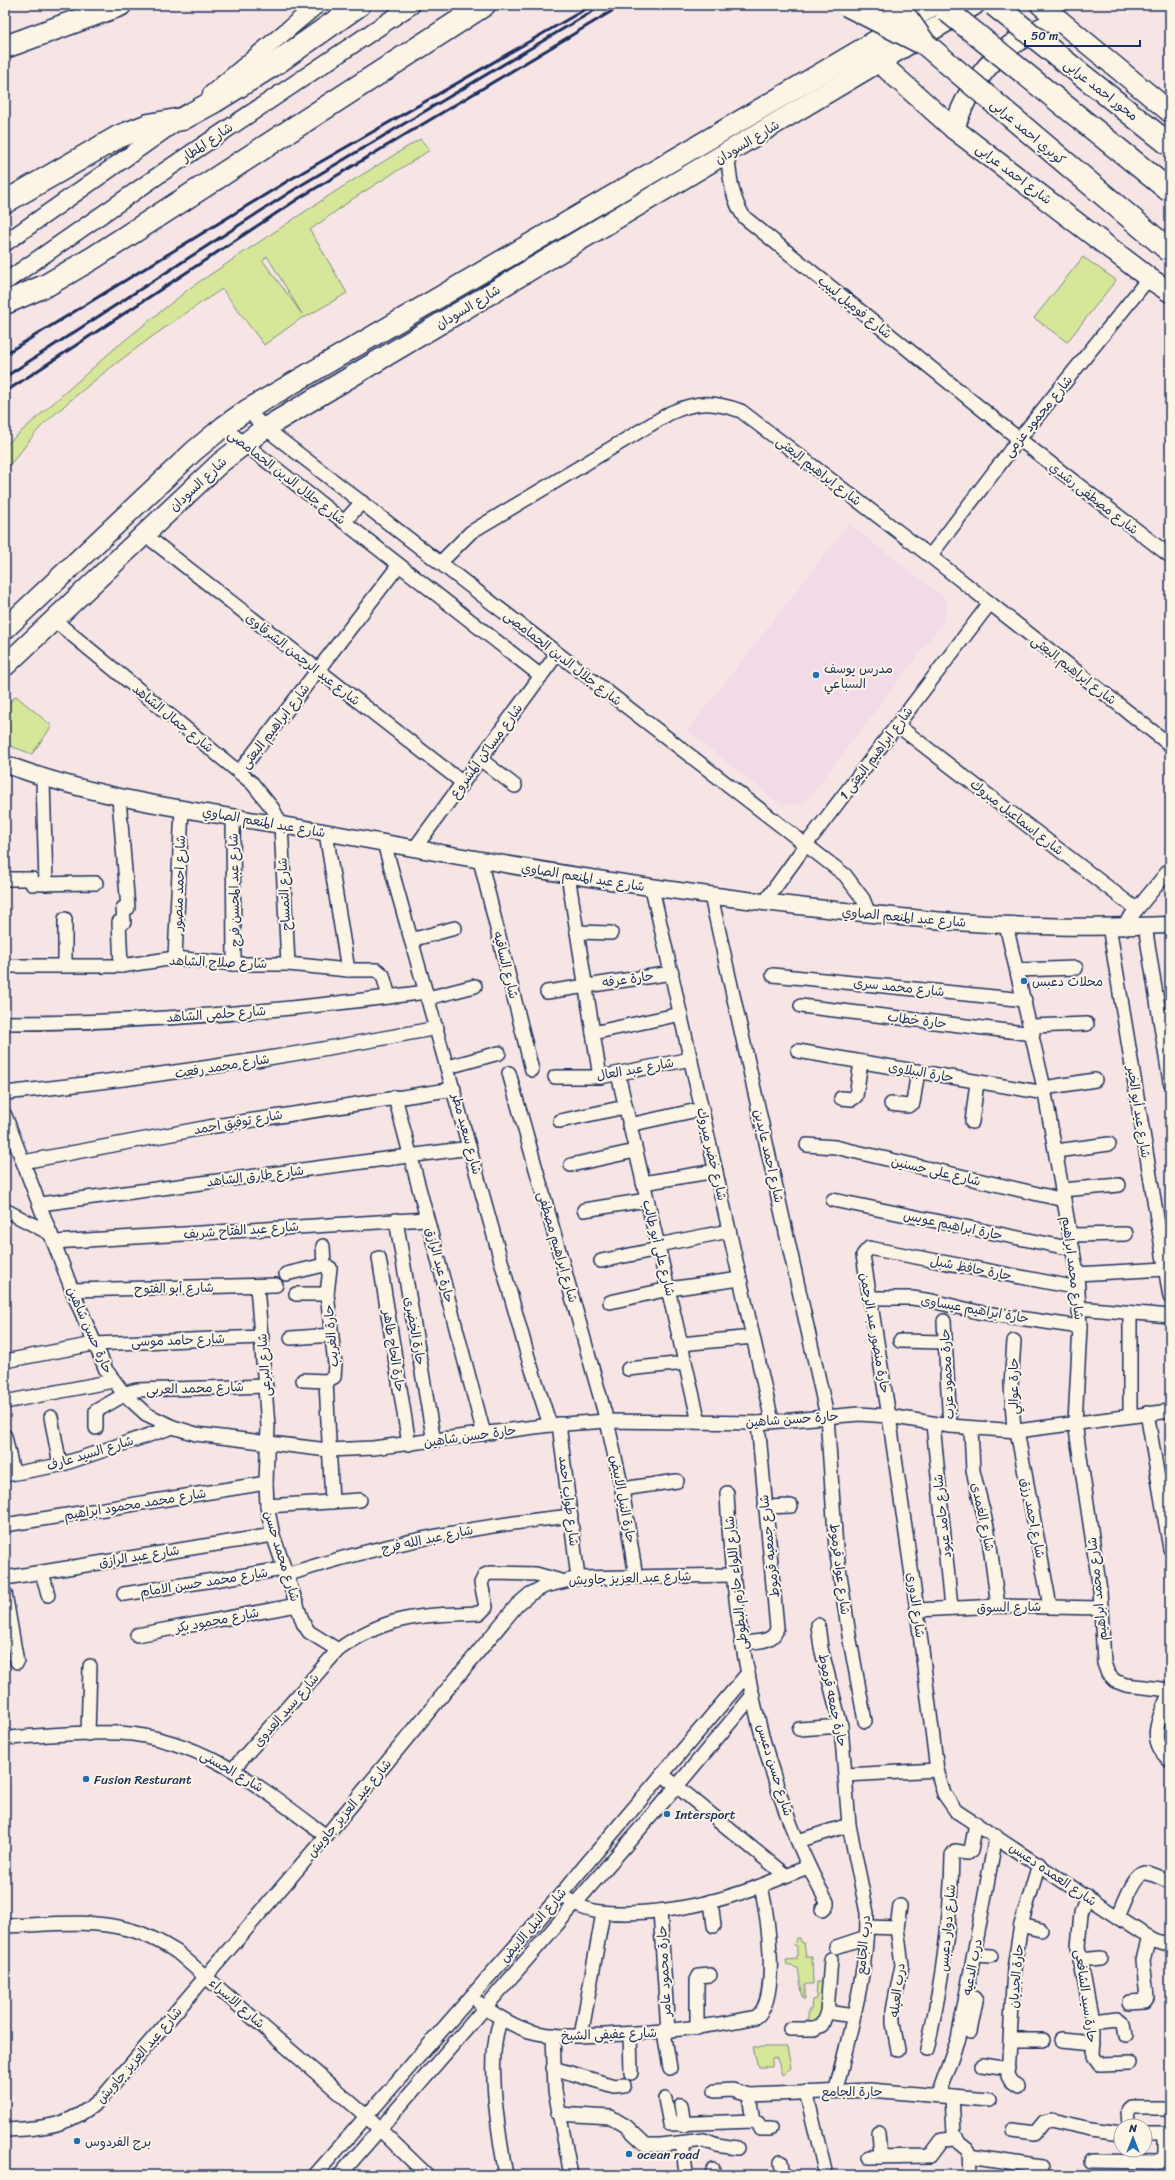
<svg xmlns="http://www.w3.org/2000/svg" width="1175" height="2180" viewBox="0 0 1175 2180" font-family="Sriracha,'Playpen Sans Arabic',sans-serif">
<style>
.built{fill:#f3dae7}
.green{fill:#d6e79a;stroke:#788b7c;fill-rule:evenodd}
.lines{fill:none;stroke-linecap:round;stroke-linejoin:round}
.minor-casing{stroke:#1b2f5e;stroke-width:16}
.tertiary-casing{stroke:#1b2f5e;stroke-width:19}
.primary-casing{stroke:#1b2f5e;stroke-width:23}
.motorway-casing{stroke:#1b2f5e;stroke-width:25}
.minor{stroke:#fcf5e5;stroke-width:13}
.tertiary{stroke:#fcf5e5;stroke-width:16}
.primary{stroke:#fcf5e5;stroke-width:20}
.motorway{stroke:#fcf5e5;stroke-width:22}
.rail{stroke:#1b2f5e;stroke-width:3}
.motorway-bridge-casing{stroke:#1b2f5e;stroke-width:25;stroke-linecap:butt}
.motorway-bridge{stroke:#fcf5e5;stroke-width:22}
.poi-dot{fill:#1f6fb2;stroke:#fcf5e5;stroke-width:1.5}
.labels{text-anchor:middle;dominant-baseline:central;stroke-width:4;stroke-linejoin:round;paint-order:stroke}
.street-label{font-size:13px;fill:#1b2f5e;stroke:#fcf5e5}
.poi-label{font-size:13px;fill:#1b2f5e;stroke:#fcf5e5;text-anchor:start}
</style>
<rect width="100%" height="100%" fill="#f7e5e6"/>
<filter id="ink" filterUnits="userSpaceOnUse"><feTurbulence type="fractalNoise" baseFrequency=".025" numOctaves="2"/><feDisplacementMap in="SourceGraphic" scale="8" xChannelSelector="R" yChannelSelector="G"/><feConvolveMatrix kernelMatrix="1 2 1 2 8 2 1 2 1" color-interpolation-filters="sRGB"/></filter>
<g filter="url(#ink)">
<path class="built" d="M849 524 947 600 945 620 804 804 781 805 687 731Z"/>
<g class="green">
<path d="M420 139 430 150 354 198 310 230 347 293 304 318 303 317 264 345 222 289C161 329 102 371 47 421 31 435 21 455 5 469V446L114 349 190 288 339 189ZM267 256 302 314 263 261Z"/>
<path d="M1083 257 1116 280 1067 342 1034 318Z"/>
<path d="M16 696 52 726 32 754 5 744V707Z"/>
<path d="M796 1938H800L801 1942 804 1943 806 1957H812L813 1984H805V1999H803L798 1968 787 1965 786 1960 797 1959V1946L794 1945Z"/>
<path d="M817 1982H823L825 2015 808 2027V2010H811L812 2000 816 1999Z"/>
<path d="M753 2047H787L791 2068 782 2075 777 2058 772 2059V2067H758Z"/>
</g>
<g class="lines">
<defs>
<g id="minor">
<path d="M727 153C730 177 731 197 744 217L1019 439 1170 556"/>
<path d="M247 410 265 428 845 875 863 899 869 914"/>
<path d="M223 427 541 676"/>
<path d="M344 522 362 502"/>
<path d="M144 534 463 783"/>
<path d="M930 556 1019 439 1149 278"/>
<path d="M441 562 471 532 670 413C697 401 713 401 741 411L930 556 1170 745"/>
<path d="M54 620 252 783 273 809 281 825 288 964"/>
<path d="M897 725 1136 909"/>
<path d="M480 759 515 786"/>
<path d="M239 772 399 565"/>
<path d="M43 779 46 884"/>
<path d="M119 799 128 908H123L124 922H119L121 966"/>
<path d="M233 816 234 964"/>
<path d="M326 833 348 970"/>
<path d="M384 843 528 1357 550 1425"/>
<path d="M414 849 557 654"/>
<path d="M480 860 532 1070"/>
<path d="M568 875 600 1077"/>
<path d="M5 879H32V884L96 883"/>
<path d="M652 888 772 1421"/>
<path d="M711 896 827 1416 836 1548 849 1635 865 1721"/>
<path d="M764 903 805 846 990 603"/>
<path d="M1006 925 1044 1088 1077 1274 1080 1327 1075 1423 1100 1590 1104 1663 1108 1674 1115 1681 1126 1685 1170 1690"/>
<path d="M1109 926 1170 1297"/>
<path d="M1123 926 1170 869"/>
<path d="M1145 926 1170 1082"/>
<path d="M577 932 611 933"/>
<path d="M411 940 455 928"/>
<path d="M175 958 182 808"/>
<path d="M65 965V919"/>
<path d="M5 966H121L175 958 234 964H288L348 970H377L383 975 389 997"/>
<path d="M1017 970 1076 968"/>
<path d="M773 975 1025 1000"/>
<path d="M547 992 672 973"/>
<path d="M428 998 475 986"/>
<path d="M801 1006 1033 1034"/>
<path d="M5 1023C146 1023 287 1011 426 992"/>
<path d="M1031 1026 1087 1024"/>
<path d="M593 1033 681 1014"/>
<path d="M798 1051 1045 1093"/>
<path d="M448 1067 499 1053"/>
<path d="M509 1073 607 1421 622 1489 636 1577"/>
<path d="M618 1074 699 1422"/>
<path d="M555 1077H600L691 1059"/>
<path d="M1044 1088 1095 1080"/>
<path d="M5 1093C150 1078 293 1056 437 1028"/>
<path d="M395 1097 484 1434"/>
<path d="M841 1098 852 1099 856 1096 861 1062"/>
<path d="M891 1104 908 1106 913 1103 918 1071"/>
<path d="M5 1115 72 1290 106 1370 124 1394 146 1414 173 1427 196 1434 328 1450 373 1448 550 1425 607 1421 758 1423 859 1414 889 1416 950 1426 1017 1431 1170 1411"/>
<path d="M560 1121 625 1107"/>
<path d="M972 1122 977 1082"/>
<path d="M629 1125 702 1109"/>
<path d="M807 1145 835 1147 1064 1200"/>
<path d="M1056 1151 1109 1144"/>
<path d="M23 1162 209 1127 454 1089"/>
<path d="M571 1165 635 1151"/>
<path d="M643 1183 716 1171"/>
<path d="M1062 1190 1119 1185"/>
<path d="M833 1200 1073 1249"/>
<path d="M40 1204 470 1148"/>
<path d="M5 1210 51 1234"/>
<path d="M584 1210 647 1200"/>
<path d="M396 1220 434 1442"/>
<path d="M1071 1235 1126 1234"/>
<path d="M54 1242 427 1219"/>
<path d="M658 1245 729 1231"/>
<path d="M323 1246 324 1265 330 1268 327 1294 335 1364 334 1377 326 1381 332 1502"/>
<path d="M379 1258 409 1444"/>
<path d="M601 1261 658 1249"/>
<path d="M286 1274 324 1265"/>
<path d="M1077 1274 1165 1269"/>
<path d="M257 1286 268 1426 266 1483 267 1506 273 1535 303 1623 309 1632 338 1650"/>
<path d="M1078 1288 874 1249 869 1248 863 1255 889 1416 917 1610 937 1770 944 1794 956 1811 1140 1932 1154 1940 1170 1945"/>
<path d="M72 1290 276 1285"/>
<path d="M296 1294H327"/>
<path d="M869 1298H912L932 1301 978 1312 1080 1327"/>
<path d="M610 1302 669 1289 740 1279"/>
<path d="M1079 1308 1170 1316"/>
<path d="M1130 1314V1415"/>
<path d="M944 1321 950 1426"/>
<path d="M291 1338 332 1335"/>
<path d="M900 1341 945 1342"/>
<path d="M681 1344 753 1337"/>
<path d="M5 1361 94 1344 262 1337"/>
<path d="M628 1369 685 1363"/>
<path d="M303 1380 326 1381"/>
<path d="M5 1402 113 1381"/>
<path d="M1147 1413 1170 1549"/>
<path d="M51 1417 60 1465"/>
<path d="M559 1424 578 1578"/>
<path d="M933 1424 951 1608"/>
<path d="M96 1428V1411L129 1392 137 1390 266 1386"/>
<path d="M971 1429 973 1471 988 1531 998 1606"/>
<path d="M1014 1431 1011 1385 1014 1341"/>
<path d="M1017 1431 1050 1606"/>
<path d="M5 1436 13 1473"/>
<path d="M5 1475 60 1465 173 1427"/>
<path d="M622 1489 677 1481"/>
<path d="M727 1493C733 1629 760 1781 827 1902V1905L822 1910"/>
<path d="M267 1506 360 1500"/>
<path d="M765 1507 791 1506"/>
<path d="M5 1525 266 1483"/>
<path d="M42 1572 48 1595"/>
<path d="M286 1575C379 1545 473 1526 571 1516"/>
<path d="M5 1578 273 1535"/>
<path d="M5 1593 17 1662"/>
<path d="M124 1594 284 1569"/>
<path d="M917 1610 998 1606 1101 1608"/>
<path d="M818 1625 821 1648 841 1726 849 1825 867 1913C868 1973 849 2033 836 2090"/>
<path d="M137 1635 297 1605"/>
<path d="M741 1643C754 1641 774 1644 777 1628L758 1423"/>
<path d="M1170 1692C1160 1715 1145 1742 1170 1760"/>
<path d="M799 1729 841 1726"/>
<path d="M88 1734 90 1666"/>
<path d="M5 1738C43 1736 82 1731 120 1733 202 1738 263 1789 326 1836"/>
<path d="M233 1769 338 1650C386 1615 422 1615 480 1613L486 1607 481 1583 485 1575 490 1573 536 1574 561 1581"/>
<path d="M662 1774 785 1875"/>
<path d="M846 1775 937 1770"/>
<path d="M798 1841 849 1825"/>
<path d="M1087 1896 1081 1913 1078 1947 1094 2032 1093 2057 1098 2064H1101L1129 2063"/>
<path d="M569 1900C586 1913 606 1913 627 1913 672 1912 718 1902 760 1886 776 1880 792 1873 808 1867"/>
<path d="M711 1901 714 1926"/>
<path d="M660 1911 668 2032"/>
<path d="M1118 1917C1123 1907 1134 1871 1147 1873 1154 1874 1163 1879 1170 1882"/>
<path d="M1021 1925 1041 1930"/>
<path d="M5 1926C45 1925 88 1919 127 1929 145 1933 161 1942 177 1952L366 2116 427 2175"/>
<path d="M868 1927 897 1928"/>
<path d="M836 1947 866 1937"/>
<path d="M974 1955 991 1956"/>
<path d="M1080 1960 1100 1958"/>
<path d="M966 1996 974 1998 976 2001 970 2032"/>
<path d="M1130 2002 1145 2001 1147 1998 1143 1960 1149 1937"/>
<path d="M479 2003C495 2015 510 2025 529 2031 554 2038 580 2036 605 2035 657 2032 706 2028 756 2017 781 2000 767 1913 761 1886"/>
<path d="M827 2012 853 2016"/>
<path d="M501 2020C485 2054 499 2137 506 2175"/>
<path d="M1092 2021 1118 2018 1124 2023 1126 2036"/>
<path d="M697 2028V1980L699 1976 710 1975"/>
<path d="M790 2029H814L822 2025 827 2012 831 1959"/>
<path d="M664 2032 670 2068"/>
<path d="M630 2034 631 2073"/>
<path d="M553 2035 555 2091 571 2175"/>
<path d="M581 2036 603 1913"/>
<path d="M1011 2040H1042"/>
<path d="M1061 2040 1094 2043"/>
<path d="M898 2050 893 2023V2010L902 1965 897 1928 900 1906"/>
<path d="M927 2050C942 1984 951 1923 952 1855L955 1851 967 1853 971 1850 976 1823"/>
<path d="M982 2065 1009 2069"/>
<path d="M553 2068 614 2086 624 2085"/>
<path d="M1018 2087 1012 2083 1008 2076 1014 1968 1021 1925 1039 1864"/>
<path d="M715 2091 732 2090 749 2095 870 2090 989 2100"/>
<path d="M806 2092 826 2175"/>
<path d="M749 2095 753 2121"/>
<path d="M938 2095 958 2039 996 1836"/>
<path d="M952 2097 954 2133 959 2143 969 2151 970 2175"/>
<path d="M665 2099 670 2124 753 2121 758 2123 761 2129H770"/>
<path d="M681 2105 684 2125"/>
<path d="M558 2114 611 2117 626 2126 646 2145H661L704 2140 717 2145 737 2148"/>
<path d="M1129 2126 1128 2111 1131 2108H1170"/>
<path d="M5 2130C45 2128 70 2127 102 2098L326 1836 517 1605 530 1594 545 1586 578 1578 732 1575"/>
<path d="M1013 2130 1035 2133 1044 2122 1050 2120 1091 2129 1121 2133"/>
<path d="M878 2132 880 2157"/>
<path d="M1145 2134H1170"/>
<path d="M682 2143 686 2172"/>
<path d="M970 2156 1042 2167"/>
<path d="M869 2157 930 2156 942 2140 955 2139"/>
<path d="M1091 2161 1160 2162 1165 2156V2134"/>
<path d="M781 2162 783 2175"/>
<path d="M713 2170V2175"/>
<path d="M315 2175 561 1894 748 1673"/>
<path d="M340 2175 677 1786 753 1695"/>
</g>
<g id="tertiary">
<path d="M211 94 317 5"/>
<path d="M5 243 178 121"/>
<path d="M5 282 166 170 412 5"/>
<path d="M5 764C111 804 224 814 335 834 504 865 673 894 845 911 909 918 974 925 1040 926 1083 928 1127 926 1170 925"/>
</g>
<g id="primary">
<path d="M1041 5 1170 112"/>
<path d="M870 54 954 129 1149 278 1170 292"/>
<path d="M954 129C973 72 1003 41 1059 21"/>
<path d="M5 629 194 451 223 427 247 410 864 48 934 5"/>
<path d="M5 666 220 463 265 428 974 5"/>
</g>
<g id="motorway">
<path d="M5 47 120 5"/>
<path d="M5 202 118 137 149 125 182 119 215 101 278 62 359 5"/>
<path d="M5 303 47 285 93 258 484 5"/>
</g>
</defs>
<use href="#minor" class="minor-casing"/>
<use href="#tertiary" class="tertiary-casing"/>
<use href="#primary" class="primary-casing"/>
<use href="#motorway" class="motorway-casing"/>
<use href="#minor" class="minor"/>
<use href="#tertiary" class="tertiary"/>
<use href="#primary" class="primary"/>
<use href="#motorway" class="motorway"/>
<g class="rail">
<path d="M5 354 291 179 589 7"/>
<path d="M5 377 298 187 603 5"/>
<path d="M5 392 301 197 622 5"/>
</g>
<defs>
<g id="motorway-bridge">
<path d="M847 5 922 43"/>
<path d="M894 5 908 20 925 44 1170 251"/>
<path d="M994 5 1170 145"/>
<path d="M946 10 1170 191"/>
</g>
</defs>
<use href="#motorway-bridge" class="motorway-bridge-casing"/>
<use href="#motorway-bridge" class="motorway-bridge"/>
</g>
</g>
<g class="poi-dot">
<circle cx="816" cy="675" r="4"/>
<circle cx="1024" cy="981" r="4"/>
<circle cx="86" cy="1779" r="4"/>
<circle cx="667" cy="1814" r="4"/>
<circle cx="77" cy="2141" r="4"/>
<circle cx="629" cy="2154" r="4"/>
</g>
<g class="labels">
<g class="street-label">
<text transform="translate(1101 90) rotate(38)">محور احمد عرابى</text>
<text transform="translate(1028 132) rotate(40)">كوبري احمد عرابى</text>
<text transform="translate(207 142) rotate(-34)">شارع المطار</text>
<text transform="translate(747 142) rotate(-31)">شارع السودان</text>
<text transform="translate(1014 174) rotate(37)">شارع احمد عرابى</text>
<text transform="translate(468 307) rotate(-31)">شارع السودان</text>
<text transform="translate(855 307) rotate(39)">شارع فوميل لبيب</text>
<text transform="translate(1038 416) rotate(-51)">شارع محمود عزمى</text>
<text transform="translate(819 471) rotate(38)">شارع ابراهيم البعثى</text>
<text transform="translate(287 477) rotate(38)">شارع جلال الدين الحمامصى</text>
<text transform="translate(198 484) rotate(-43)">شارع السودان</text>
<text transform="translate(1094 498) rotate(38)">شارع مصطفى رشدي</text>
<text transform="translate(563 658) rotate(38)">شارع جلال الدين الحمامصى</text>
<text transform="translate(303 659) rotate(38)">شارع عبد الرحمن الشرقاوى</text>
<text transform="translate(1074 670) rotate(38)">شارع ابراهيم البعثى</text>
<text transform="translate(173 718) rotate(39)">شارع جمال الشاهد</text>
<text transform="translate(275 726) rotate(-52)">شارع ابراهيم البعثى</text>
<text transform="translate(486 751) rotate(-54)">شارع مساكن المشروع</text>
<text transform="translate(876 753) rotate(-53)">شارع ابراهيم البعثى 1</text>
<text transform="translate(1017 817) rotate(38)">شارع اسماعيل مبروك</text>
<text transform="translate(264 822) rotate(10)">شارع عبد المنعم الصاوي</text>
<text transform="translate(583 877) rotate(9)">شارع عبد المنعم الصاوي</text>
<text transform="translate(179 883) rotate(-88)">شارع احمد منصور</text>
<text transform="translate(234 890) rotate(-91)">شارع عبد المحسن فرج</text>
<text transform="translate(284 894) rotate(-93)">شارع التمساح</text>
<text transform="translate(904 917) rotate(5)">شارع عبد المنعم الصاوي</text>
<text transform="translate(218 962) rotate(2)">شارع صلاح الشاهد</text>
<text transform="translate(506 965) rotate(76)">شارع الساقيه</text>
<text transform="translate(628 979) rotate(-8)">حارة عرفه</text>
<text transform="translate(899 987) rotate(6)">شارع محمد سرى</text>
<text transform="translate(216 1014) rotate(-4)">شارع حلمى الشاهد</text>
<text transform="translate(917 1020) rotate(7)">حارة خطاب</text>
<text transform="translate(222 1066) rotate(-9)">شارع محمد رفعت</text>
<text transform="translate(635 1069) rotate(-10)">شارع عبد العال</text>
<text transform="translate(921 1072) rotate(10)">حارة الببلاوى</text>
<text transform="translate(1139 1112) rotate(81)">شارع عيد أبو الخير</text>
<text transform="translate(238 1122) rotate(-10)">شارع توفيق احمد</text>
<text transform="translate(467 1134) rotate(75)">شارع سعيد مطر</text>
<text transform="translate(712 1154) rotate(77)">شارع خضر مبروك</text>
<text transform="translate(769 1156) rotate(77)">شارع احمد عابدين</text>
<text transform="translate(936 1171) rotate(13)">شارع على حسنين</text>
<text transform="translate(255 1176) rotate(-7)">شارع طارق الشاهد</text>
<text transform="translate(953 1225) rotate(12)">حارة ابراهيم عويس</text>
<text transform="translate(241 1230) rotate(-4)">شارع عبد الفتاح شريف</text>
<text transform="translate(558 1247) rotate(74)">شارع ابراهيم مصطفى</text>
<text transform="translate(659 1248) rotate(76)">شارع على أبو طالب</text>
<text transform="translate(440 1265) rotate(75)">حارة عبد الرازق</text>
<text transform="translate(971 1268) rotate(11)">حارة حافظ شبل</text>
<text transform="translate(1073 1268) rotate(83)">شارع محمد ابراهيم</text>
<text transform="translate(174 1288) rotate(-1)">شارع أبو الفتوح</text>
<text transform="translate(975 1309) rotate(10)">حارة ابراهيم عيساوى</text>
<text transform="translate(90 1330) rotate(66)">حارة حسن شاهين</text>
<text transform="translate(415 1331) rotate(80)">حارة الخضرى</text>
<text transform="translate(875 1333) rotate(80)">حارة منصور عبد الرحمن</text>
<text transform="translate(331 1336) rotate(-95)">حارة الغريب</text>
<text transform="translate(178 1340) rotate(-2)">شارع حامد موسى</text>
<text transform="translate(394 1351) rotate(81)">حارة الحاج طاهر</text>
<text transform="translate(264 1365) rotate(-94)">شارع البرعى</text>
<text transform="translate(947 1374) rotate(-93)">حارة محمود عزب</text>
<text transform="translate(1013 1386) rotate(-90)">حارة عوالي</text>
<text transform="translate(195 1388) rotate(-2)">شارع محمد العربى</text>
<text transform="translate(792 1419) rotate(-4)">حارة حسن شاهين</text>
<text transform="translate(470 1436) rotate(-8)">حارة حسن شاهين</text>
<text transform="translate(90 1453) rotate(-17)">شارع السيد عارف</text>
<text transform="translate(623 1499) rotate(79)">حارة النيل الابيض</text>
<text transform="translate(569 1501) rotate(83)">شارع طواب احمد</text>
<text transform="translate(135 1504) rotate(-9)">شارع محمد محمود ابراهيم</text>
<text transform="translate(942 1516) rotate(-96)">شارع حامد عبود</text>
<text transform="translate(983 1517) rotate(78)">شارع الغمدى</text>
<text transform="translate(1033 1518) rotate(79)">شارع احمد رزق</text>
<text transform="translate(427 1539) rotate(-12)">شارع عبد الله فرج</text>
<text transform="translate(769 1546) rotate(-96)">شارع جمعيه قرموط</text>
<text transform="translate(139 1556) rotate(-9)">شارع عبد الرازق</text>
<text transform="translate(282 1556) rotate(73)">شارع محمد حسن</text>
<text transform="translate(840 1569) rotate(83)">شارع عواد قرموط</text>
<text transform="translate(630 1578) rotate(-2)">شارع عبد العزيز جاويش</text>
<text transform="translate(204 1582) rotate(-9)">شارع محمد حسن الامام</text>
<text transform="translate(736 1583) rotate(-96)">شارع اللواء حازم البطوطى</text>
<text transform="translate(1097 1589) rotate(-96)">شارع محمد ابراهيم</text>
<text transform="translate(916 1605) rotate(82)">شارع الدورى</text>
<text transform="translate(1009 1607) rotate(-1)">شارع السوق</text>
<text transform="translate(217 1620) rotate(-11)">شارع محمود بكر</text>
<text transform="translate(833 1700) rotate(78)">حارة جمعه قرموط</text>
<text transform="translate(286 1710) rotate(-49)">شارع سيد العدوى</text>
<text transform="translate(775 1770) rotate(73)">شارع حسن دعبس</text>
<text transform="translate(232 1771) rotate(30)">شارع الحسنى</text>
<text transform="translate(349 1808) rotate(-50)">شارع عبد العزيز جاويش</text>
<text transform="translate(1053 1874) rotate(34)">شارع العمده دعبس</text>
<text transform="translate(533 1925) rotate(-49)">شارع النيل الابيض</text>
<text transform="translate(947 1928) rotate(-85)">شارع دوار دعبس</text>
<text transform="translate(863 1945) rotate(-85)">درب الجامع</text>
<text transform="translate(972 1967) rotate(-79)">درب الدعيه</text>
<text transform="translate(664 1971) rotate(-93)">حارة محمود عامر</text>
<text transform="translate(1016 1976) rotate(-85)">حارة الجديان</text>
<text transform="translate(897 1990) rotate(-83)">درب العيله</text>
<text transform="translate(1086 1996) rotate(82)">حارة سيد الشافعى</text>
<text transform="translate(237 2003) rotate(41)">شارع الاسراء</text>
<text transform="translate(609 2034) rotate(-2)">شارع عفيفى الشيخ</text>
<text transform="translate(139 2055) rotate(-49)">شارع عبد العزيز جاويش</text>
<text x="852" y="2091">حارة الجامع</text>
</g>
<g class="poi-label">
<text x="824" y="668">مدرس يوسف<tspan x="824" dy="15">السباعي</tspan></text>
<text x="1032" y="981">محلات دعبس</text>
<text x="94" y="1779">Fusion Resturant</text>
<text x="675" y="1814">Intersport</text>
<text x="85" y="2141">برج الفردوس</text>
<text x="637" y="2154">ocean road</text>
</g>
</g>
<rect width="1175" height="2180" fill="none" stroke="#fcf5e5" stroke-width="20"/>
<rect x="10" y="10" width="1155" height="2160" fill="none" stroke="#1b2f5e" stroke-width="1.5" filter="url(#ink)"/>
<g transform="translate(1133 2138)"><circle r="19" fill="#fcf5e5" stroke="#a2a6af"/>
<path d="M0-3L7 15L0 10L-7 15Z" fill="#1f6fb2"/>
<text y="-6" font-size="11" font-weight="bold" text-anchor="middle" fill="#1b2f5e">N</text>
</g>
<path d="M1025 40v6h115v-6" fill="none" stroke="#1b2f5e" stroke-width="2"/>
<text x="1031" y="40" font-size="12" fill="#1b2f5e" stroke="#fcf5e5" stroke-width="3" paint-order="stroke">50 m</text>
</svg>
